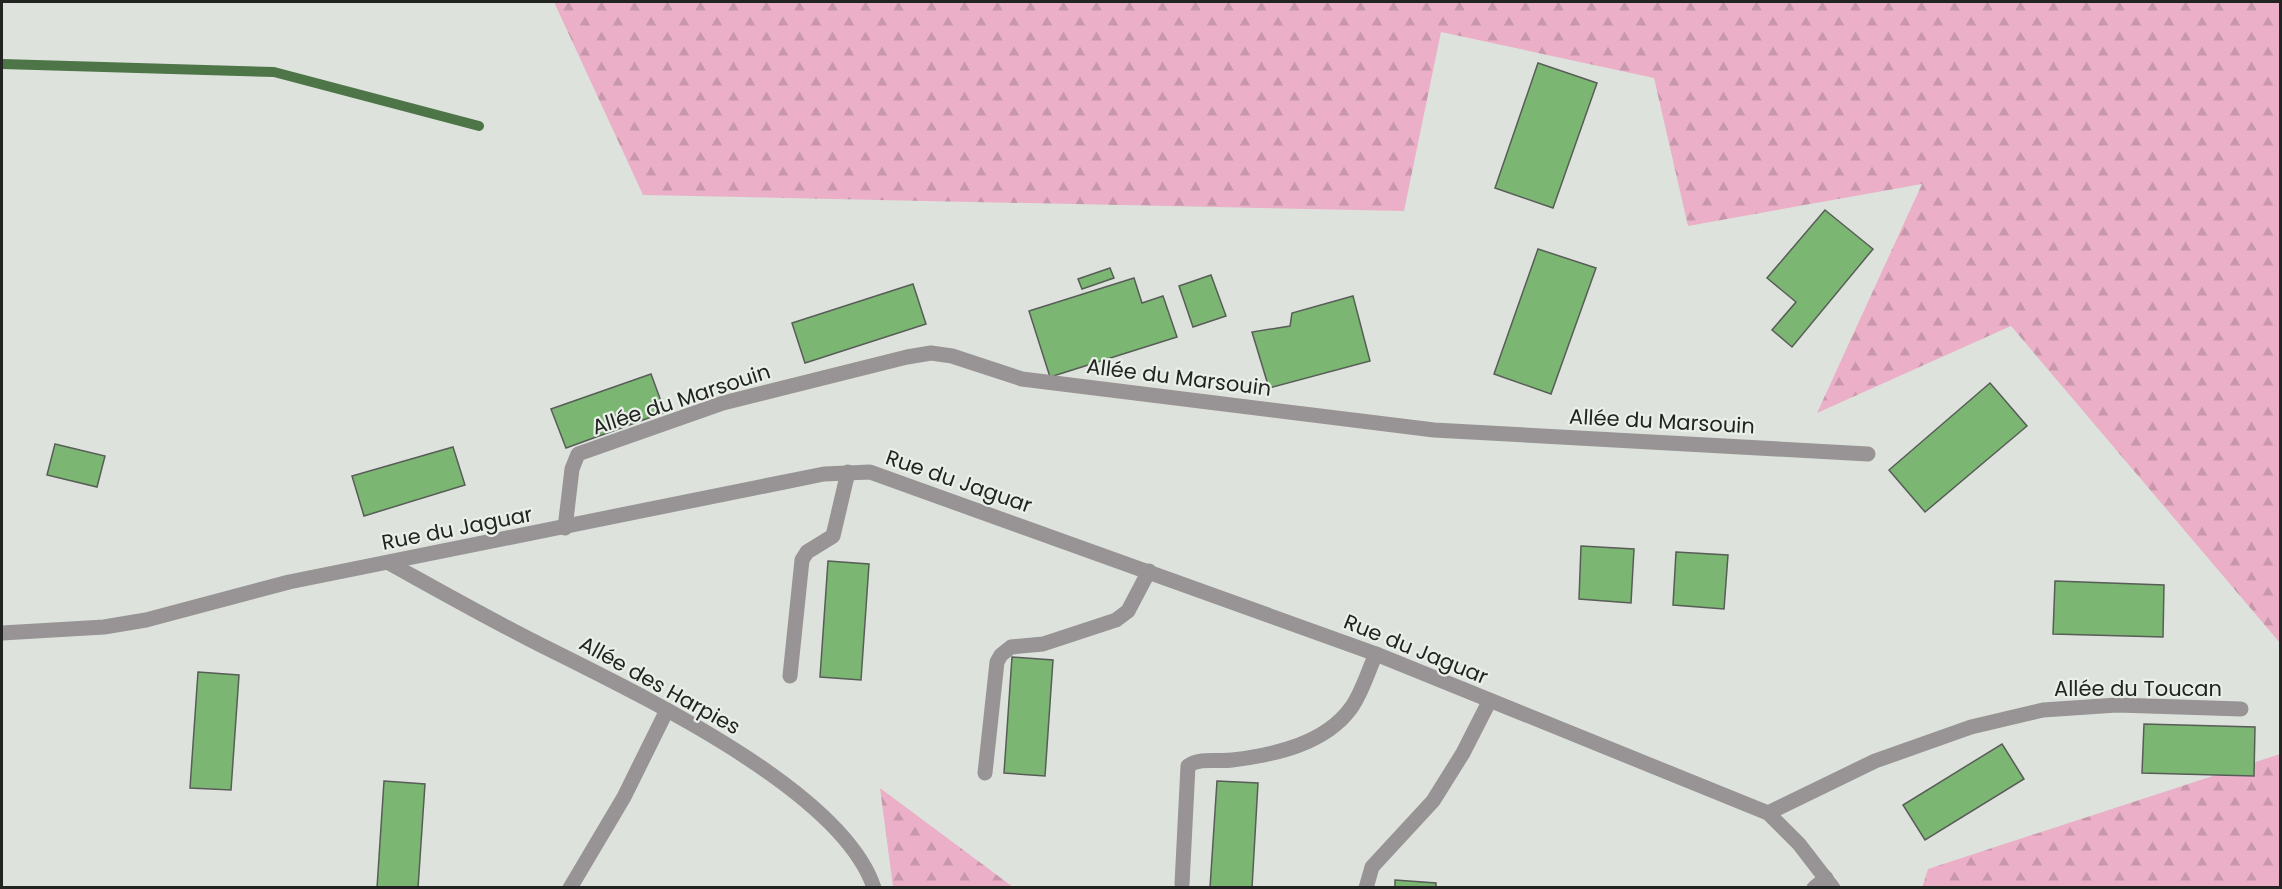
<svg xmlns="http://www.w3.org/2000/svg" width="2282" height="889" viewBox="0 0 2282 889" font-family="Poppins,sans-serif">
<style>
.forest{fill:url(#forest-firs)}
.lines{fill:none;stroke-linecap:round;stroke-linejoin:round}
.stream{stroke:#4d7547;stroke-width:10}
.building{fill:#7bb673;stroke:#585d57;stroke-width:1.5}
.lane{stroke:#989495;stroke-width:15}
.street{stroke:#989495;stroke-width:15}
.labels{text-anchor:middle;dominant-baseline:central;stroke-width:4.5;stroke-linejoin:round;paint-order:stroke}
.street-label{font-size:21px;fill:#222421;stroke:#eaf0e9}
</style>
<defs>
<pattern id="forest-firs" width="22" height="20" patternUnits="userSpaceOnUse" patternTransform="scale(1.5)"><rect width="22" height="20" fill="#ebb0c8"/><path d="M5 1l3.5 6h-7zM16 11l3.5 6h-7z" fill="#c997ac"/></pattern>
</defs>
<rect width="100%" height="100%" fill="#dde3dc"/>
<g class="forest">
<path d="M554 2H2280V643L2011 326 1817 413 1922 184 1688 226 1654 78 1441 32 1404 211 643 195Z"/>
<path d="M2280 754V887L1922 888 1928 869Z"/>
<path d="M880 788 1013 887H893Z"/>
</g>
<g class="lines">
<path class="stream" d="M2 64 274 72 479 126"/>
</g>
<g class="building">
<path d="M1538 63 1597 83 1553 208 1495 188Z"/>
<path d="M1825 210 1873 249 1792 347 1772 330 1796 302 1767 278Z"/>
<path d="M1538 249 1596 268 1551 394 1494 374Z"/>
<path d="M1110 268 1114 278 1082 289 1078 279Z"/>
<path d="M1211 275 1226 316 1193 327 1179 286Z"/>
<path d="M1134 278 1142 303 1163 296 1177 337 1050 377 1029 311Z"/>
<path d="M913 284 926 324 805 363 792 323Z"/>
<path d="M1353 296 1370 361 1269 388 1252 332 1290 326 1292 313Z"/>
<path d="M651 374 665 412 566 448 551 409Z"/>
<path d="M1990 383 2027 426 1925 512 1889 470Z"/>
<path d="M55 444 105 456 97 487 47 475Z"/>
<path d="M453 447 465 485 364 516 352 476Z"/>
<path d="M1581 546 1634 549 1631 603 1579 599Z"/>
<path d="M1676 552 1728 555 1724 609 1673 605Z"/>
<path d="M828 561 869 564 861 680 820 677Z"/>
<path d="M2055 581 2164 585 2163 637 2053 634Z"/>
<path d="M1012 657 1053 660 1045 776 1004 773Z"/>
<path d="M198 672 239 675 231 790 190 788Z"/>
<path d="M2144 724 2255 727 2254 776 2142 773Z"/>
<path d="M2002 744 2024 779 1925 840 1903 805Z"/>
<path d="M384 781 425 784 418 888H377Z"/>
<path d="M1217 781 1258 783 1252 888H1210Z"/>
<path d="M1395 880 1436 883V888H1395Z"/>
</g>
<g class="lines">
<g class="lane">
<path d="M790 676 802 560 807 552 833 536 848 472"/>
<path d="M985 773 997 662 1001 655 1011 647 1043 644 1116 620 1128 611 1149 571"/>
<path d="M1182 884 1188 766C1200 757 1218 762 1232 760 1274 755 1325 744 1351 708 1362 693 1368 671 1376 654"/>
<path d="M570 888 624 797 667 710"/>
<path d="M1366 888 1372 867 1433 801 1463 753 1489 702"/>
<path d="M1814 888 1826 878"/>
</g>
<g class="street">
<path d="M565 528 572 469 578 454 723 403 907 357 931 353 952 356 1022 379 1434 430 1868 454"/>
<path d="M389 563C436 589 482 615 529 639 621 686 841 786 874 888"/>
<path d="M2 633 104 627 146 620 289 582 824 474 870 472 1376 654 1768 813 1799 844 1833 888"/>
<path d="M1768 813 1875 761 1971 727 2043 710 2117 705 2241 709"/>
</g>
</g>
<g class="labels">
<g class="street-label">
<text transform="translate(1179 377) rotate(7)">Allée du Marsouin</text>
<text transform="translate(681 399) rotate(-18)">Allée du Marsouin</text>
<text transform="translate(1662 421) rotate(3)">Allée du Marsouin</text>
<text transform="translate(959 481) rotate(19)">Rue du Jaguar</text>
<text transform="translate(457 528) rotate(-11)">Rue du Jaguar</text>
<text transform="translate(1416 649) rotate(22)">Rue du Jaguar</text>
<text transform="translate(660 685) rotate(29)">Allée des Harpies</text>
<text x="2138" y="688">Allée du Toucan</text>
</g>
</g>
<rect width="2282" height="889" fill="none" stroke="#222421" stroke-width="6"/>
</svg>
